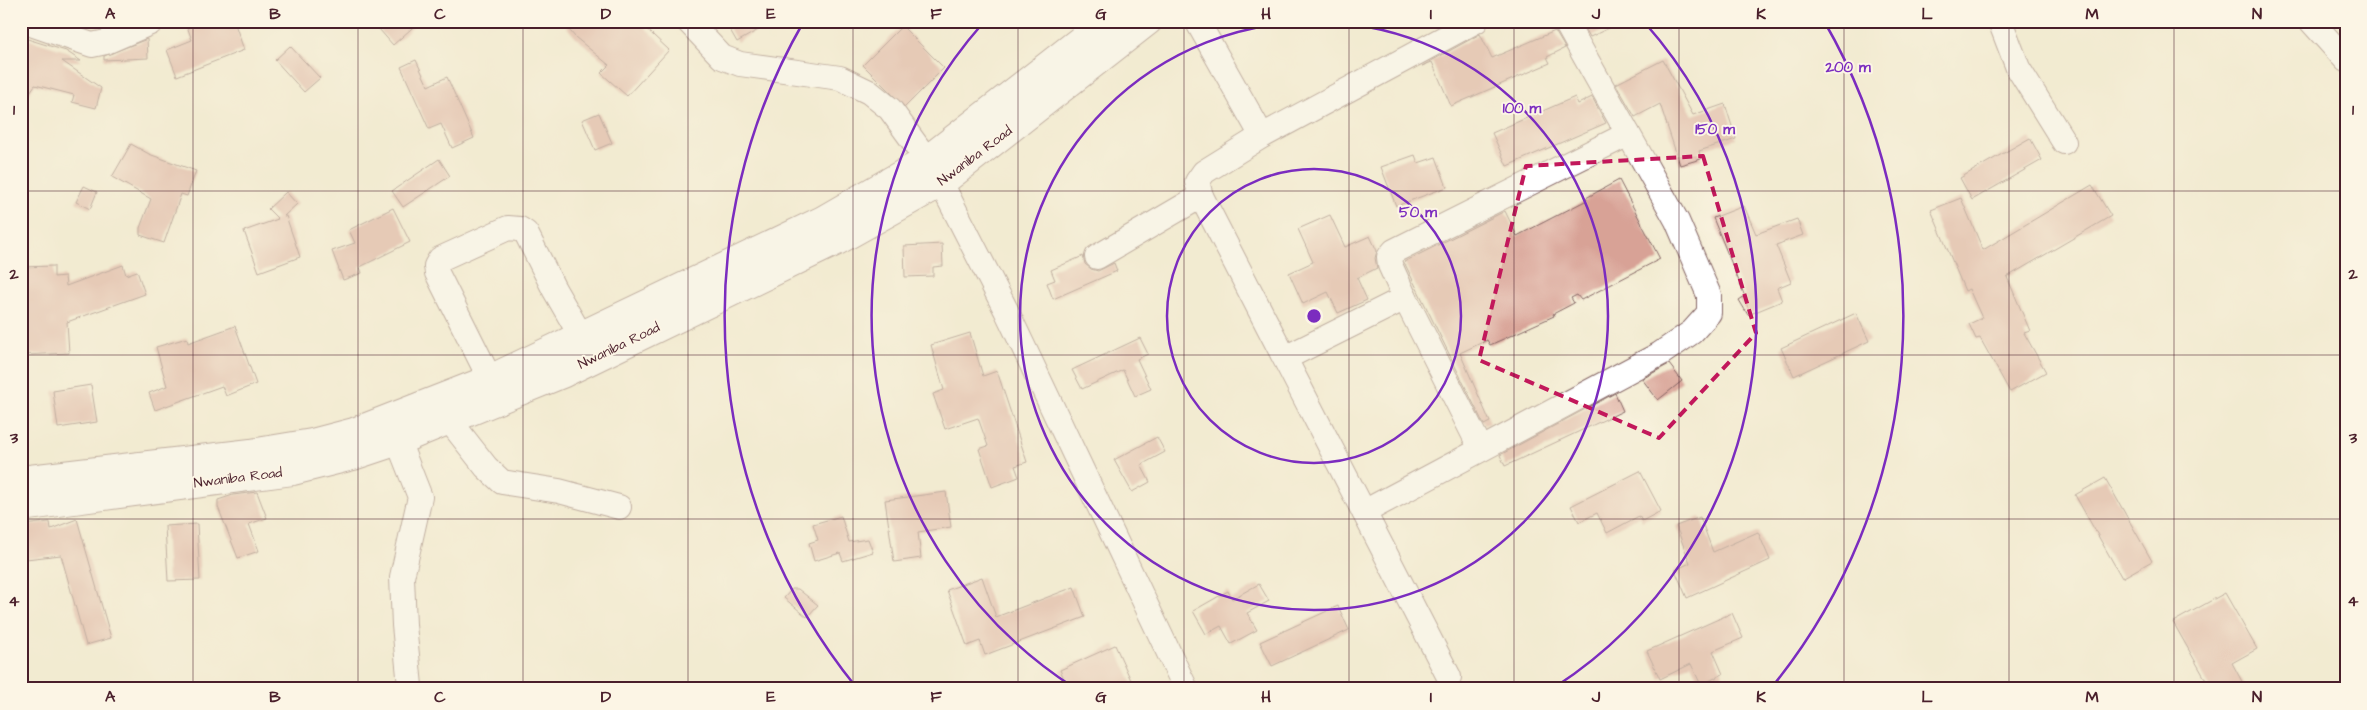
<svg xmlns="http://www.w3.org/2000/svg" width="2367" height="710" viewBox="0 0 2367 710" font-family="'Architects Daughter',sans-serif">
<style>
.building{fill:#d8a296}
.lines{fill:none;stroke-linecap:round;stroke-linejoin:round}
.minor-casing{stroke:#856665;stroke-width:26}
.major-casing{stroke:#856665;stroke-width:30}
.minor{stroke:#fff;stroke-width:24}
.major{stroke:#fff;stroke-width:28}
.marked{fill:none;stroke:#c2185b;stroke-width:4;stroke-dasharray:10 6;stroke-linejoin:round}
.grid{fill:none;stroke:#4a1f2b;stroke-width:1;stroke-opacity:0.55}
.ring{fill:none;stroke:#7b2cbf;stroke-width:2.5}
.labels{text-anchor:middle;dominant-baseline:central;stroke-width:4;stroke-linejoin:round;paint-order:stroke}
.street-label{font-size:14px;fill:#4a1f2b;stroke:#fcf5e5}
.centre{fill:#7b2cbf;stroke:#fcf5e5;stroke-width:2.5}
.ring-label{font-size:15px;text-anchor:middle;font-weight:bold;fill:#7b2cbf;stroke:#fcf5e5;stroke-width:4;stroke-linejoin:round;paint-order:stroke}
.neatline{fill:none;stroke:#4a1f2b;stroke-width:2}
.grid-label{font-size:16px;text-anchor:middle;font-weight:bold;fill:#4a1f2b}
</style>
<rect width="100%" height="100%" fill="#fcf5e5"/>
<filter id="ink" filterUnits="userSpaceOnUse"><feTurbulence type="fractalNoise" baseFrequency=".02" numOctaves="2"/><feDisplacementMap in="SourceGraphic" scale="10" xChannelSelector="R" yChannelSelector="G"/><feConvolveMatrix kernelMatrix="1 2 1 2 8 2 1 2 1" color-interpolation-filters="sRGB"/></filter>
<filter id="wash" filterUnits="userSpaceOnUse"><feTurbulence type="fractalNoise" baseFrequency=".0096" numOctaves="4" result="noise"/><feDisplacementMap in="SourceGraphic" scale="20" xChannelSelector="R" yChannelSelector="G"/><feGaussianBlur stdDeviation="1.12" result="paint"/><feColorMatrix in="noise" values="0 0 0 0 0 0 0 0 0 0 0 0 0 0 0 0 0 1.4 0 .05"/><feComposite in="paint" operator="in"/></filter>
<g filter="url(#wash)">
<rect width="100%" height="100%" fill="#f2ebd1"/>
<g id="blocks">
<g class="building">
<path d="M185 21H234L244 50 177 76 167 50 192 40Z"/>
<path d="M372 21H420L393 45Z"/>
<path d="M562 21H638L669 50 627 96 601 73 609 65 575 37Z"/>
<path d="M725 21H774L737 42Z"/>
<path d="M1581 21H1624L1590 37Z"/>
<path d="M902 26 944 68 905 107 863 65Z"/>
<path d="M1555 31 1565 48 1547 57 1550 63 1451 106 1432 62 1422 66 1480 34 1492 58Z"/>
<path d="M21 37 66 51 81 61H62L101 88 96 108 72 102 74 95 35 85 21 105Z"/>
<path d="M147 39 148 58 104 60V56Z"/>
<path d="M290 46 320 78 304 92 275 60Z"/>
<path d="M416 60 428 86 447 77 474 138 452 148 441 124 429 129 401 67Z"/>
<path d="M1663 60 1693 115 1725 104 1736 139 1699 151 1701 159 1680 165 1660 104 1635 117 1616 84Z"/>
<path d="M1575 97 1578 104 1592 97 1606 123 1507 166 1492 133Z"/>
<path d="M599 113 612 143 595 150 582 120Z"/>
<path d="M2030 138 2042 160 1972 200 1960 178Z"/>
<path d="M131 144 149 154 196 171 187 196 181 194 164 243 140 235V228L151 199 112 177Z"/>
<path d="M1415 155 1418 163 1436 157 1447 187 1396 206 1381 167Z"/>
<path d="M439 159 450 176 403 207 392 191Z"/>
<path d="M1619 180 1660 259 1581 300 1577 295 1571 298 1574 303 1553 314 1554 316 1490 345 1487 340 1460 353 1490 422 1484 425 1404 262 1505 211 1517 236 1587 200 1586 198Z"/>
<path d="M2092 185 2111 216 2007 277 2030 331 2024 333 2046 372 2010 392 1980 338 1976 339 1969 324 1982 318 1969 289 1965 291 1931 210 1961 198 1983 250Z"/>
<path d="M84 186 97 192 90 209 76 202Z"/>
<path d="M286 192 297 204 284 216H286L300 257 259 272 244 231 278 219 268 209Z"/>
<path d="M1744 206 1756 234 1797 219 1803 235 1776 245 1791 282 1777 288 1782 301 1748 315 1739 300 1745 296 1713 218Z"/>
<path d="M393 208 410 242 360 267 362 273 343 280 332 251 355 243 349 230Z"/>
<path d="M1330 215 1345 247 1370 236 1377 251 1375 258 1377 268 1357 278 1367 300 1338 313 1328 292 1303 304 1289 273 1313 262 1298 229Z"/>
<path d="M942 244 943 266 933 267V276L905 277 904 246Z"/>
<path d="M1083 256 1085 264 1091 269 1098 271 1114 263 1117 271 1053 299 1047 283 1055 280 1051 270Z"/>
<path d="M123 265 126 275 137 271 145 294 67 322 69 353 24 355V352H21V267L54 266V277L65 276 66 286Z"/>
<path d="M1856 313 1869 341 1794 376 1781 348Z"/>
<path d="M235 326 256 384 226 396 222 386 155 410 149 393 167 386 156 347 187 338 188 343Z"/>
<path d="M970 333 983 376 997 371 1027 462 1015 466 1019 477 992 487 979 449 988 446 978 418 945 429 933 394 944 390 931 345Z"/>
<path d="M1140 338 1148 354 1137 359 1151 389 1135 396 1123 370 1082 389 1072 370Z"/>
<path d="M1669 364 1682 381 1658 400 1642 379Z"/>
<path d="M91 385 97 422 58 428 53 391Z"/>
<path d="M1615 393 1623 411 1505 466 1500 455Z"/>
<path d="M1157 437 1165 452 1141 465 1150 482 1132 492 1114 460Z"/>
<path d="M1640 471 1661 511 1642 521 1639 516 1607 533 1597 513 1579 522 1571 506Z"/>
<path d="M2105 478 2152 561 2122 578 2075 495Z"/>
<path d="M257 492 267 518 249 524 259 551 238 558 218 507V500L233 495Z"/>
<path d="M946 492 951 527 918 532 921 558 894 562 885 500Z"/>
<path d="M841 516 849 542 868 539 873 552 843 561 840 553 814 561 809 543 818 540 813 524Z"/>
<path d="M1700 517 1713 552 1758 532 1770 560 1687 598 1675 570 1690 563 1676 526Z"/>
<path d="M77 519 111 638 86 645 61 555 26 559 22 525 50 522 51 529Z"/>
<path d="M197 524 200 580 168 581 165 526Z"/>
<path d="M982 577 996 617 1074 587 1085 617 985 655 980 641 967 646 947 590Z"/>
<path d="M1259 584 1269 601 1247 613 1257 630 1231 644 1221 626 1206 634 1193 611 1228 591 1232 599Z"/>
<path d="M792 589H798L818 605 807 617 784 598Z"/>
<path d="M2225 593 2257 649 2232 663 2246 689H2211L2173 622Z"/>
<path d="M1338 606 1349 630 1272 666 1260 642Z"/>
<path d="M1732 613 1743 638 1713 651 1723 674 1701 685 1691 664 1660 679 1647 651Z"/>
<path d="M1115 645 1135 689H1069L1060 670Z"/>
</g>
</g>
</g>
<g filter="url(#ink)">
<use href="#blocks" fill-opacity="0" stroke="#856665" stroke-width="1"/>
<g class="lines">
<defs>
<g id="minor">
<path d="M22 21 92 45 106 42 150 23"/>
<path d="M688 21 722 57 740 64 840 78 869 92 890 109 927 160"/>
<path d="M1197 21 1262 136"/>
<path d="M2000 21 2018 68 2064 142"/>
<path d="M2311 21 2346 60"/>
<path d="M941 183 1006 310 1186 689"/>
<path d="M1201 196 1197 182 1204 172 1262 136 1476 21"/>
<path d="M1097 257 1201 196 1449 677"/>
<path d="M1285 358 1405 298"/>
<path d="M490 379 437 273 436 266 440 259 508 228 520 229 526 233 554 289 581 336"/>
<path d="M450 421 486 467 502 482 559 491 619 507"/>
<path d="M398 441 420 497 402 577 404 625 410 686"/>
<path d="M1481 449 1405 298 1390 265 1389 257 1394 251 1628 134"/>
<path d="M1364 512 1660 354 1692 332 1709 313V295L1677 221 1565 21"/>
</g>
<g id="major">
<path d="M21 480 251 453 312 443 354 432 490 379 823 220 927 160 1105 21"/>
<path d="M21 507 293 471 353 456 398 441 564 373 837 241 941 183 1148 21"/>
</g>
</defs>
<use href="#minor" class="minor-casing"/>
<use href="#major" class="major-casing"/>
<use href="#minor" class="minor"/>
<use href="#major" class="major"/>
</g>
</g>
<path d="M0 0H2367V710H0ZM1703 156 1756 333 1659 438 1479 360 1526 166Z" fill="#f2ebd1" fill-opacity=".55" fill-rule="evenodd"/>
<path class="marked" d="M1703 156 1756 333 1659 438 1479 360 1526 166Z"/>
<path class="grid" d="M193 21V689M358 21V689M523 21V689M688 21V689M853 21V689M1018 21V689M1184 21V689M1349 21V689M1514 21V689M1679 21V689M1844 21V689M2009 21V689M2174 21V689M21 191H2346M21 355H2346M21 519H2346"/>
<g class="ring">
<circle cx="1314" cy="316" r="147"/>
<circle cx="1314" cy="316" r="294"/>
<path d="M1073 687A442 442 0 0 1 983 23M1645 23A442 442 0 0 1 1555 687"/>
<path d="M856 687A589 589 0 0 1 804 21M1824 21A589 589 0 0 1 1772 687"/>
</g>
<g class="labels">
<g class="street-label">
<text transform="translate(975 156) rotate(-37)">Nwaniba Road</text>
<text transform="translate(619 346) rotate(-26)">Nwaniba Road</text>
<text transform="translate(238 478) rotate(-7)">Nwaniba Road</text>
</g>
</g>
<circle cx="1314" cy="316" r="8" class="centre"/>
<g class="ring-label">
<text x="1848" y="72">200 m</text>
<text x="1522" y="113">100 m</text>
<text x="1715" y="134">150 m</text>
<text x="1418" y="217">50 m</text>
</g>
<rect width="2367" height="710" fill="none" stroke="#fcf5e5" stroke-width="55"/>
<rect x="28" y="28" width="2312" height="654" class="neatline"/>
<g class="grid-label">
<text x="110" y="19">A</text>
<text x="275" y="19">B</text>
<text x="440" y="19">C</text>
<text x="606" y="19">D</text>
<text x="771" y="19">E</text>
<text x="936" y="19">F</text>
<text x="1101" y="19">G</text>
<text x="1266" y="19">H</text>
<text x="1431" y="19">I</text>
<text x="1596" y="19">J</text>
<text x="1761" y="19">K</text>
<text x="1927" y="19">L</text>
<text x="2092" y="19">M</text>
<text x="2257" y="19">N</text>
<text x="14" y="115">1</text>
<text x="2353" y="115">1</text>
<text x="14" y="279">2</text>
<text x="2353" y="279">2</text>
<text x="14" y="443">3</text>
<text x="2353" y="443">3</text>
<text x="14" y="606">4</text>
<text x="2353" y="606">4</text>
<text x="110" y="702">A</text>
<text x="275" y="702">B</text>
<text x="440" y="702">C</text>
<text x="606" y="702">D</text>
<text x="771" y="702">E</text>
<text x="936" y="702">F</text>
<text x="1101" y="702">G</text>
<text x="1266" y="702">H</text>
<text x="1431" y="702">I</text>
<text x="1596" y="702">J</text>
<text x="1761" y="702">K</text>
<text x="1927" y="702">L</text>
<text x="2092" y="702">M</text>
<text x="2257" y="702">N</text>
</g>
</svg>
